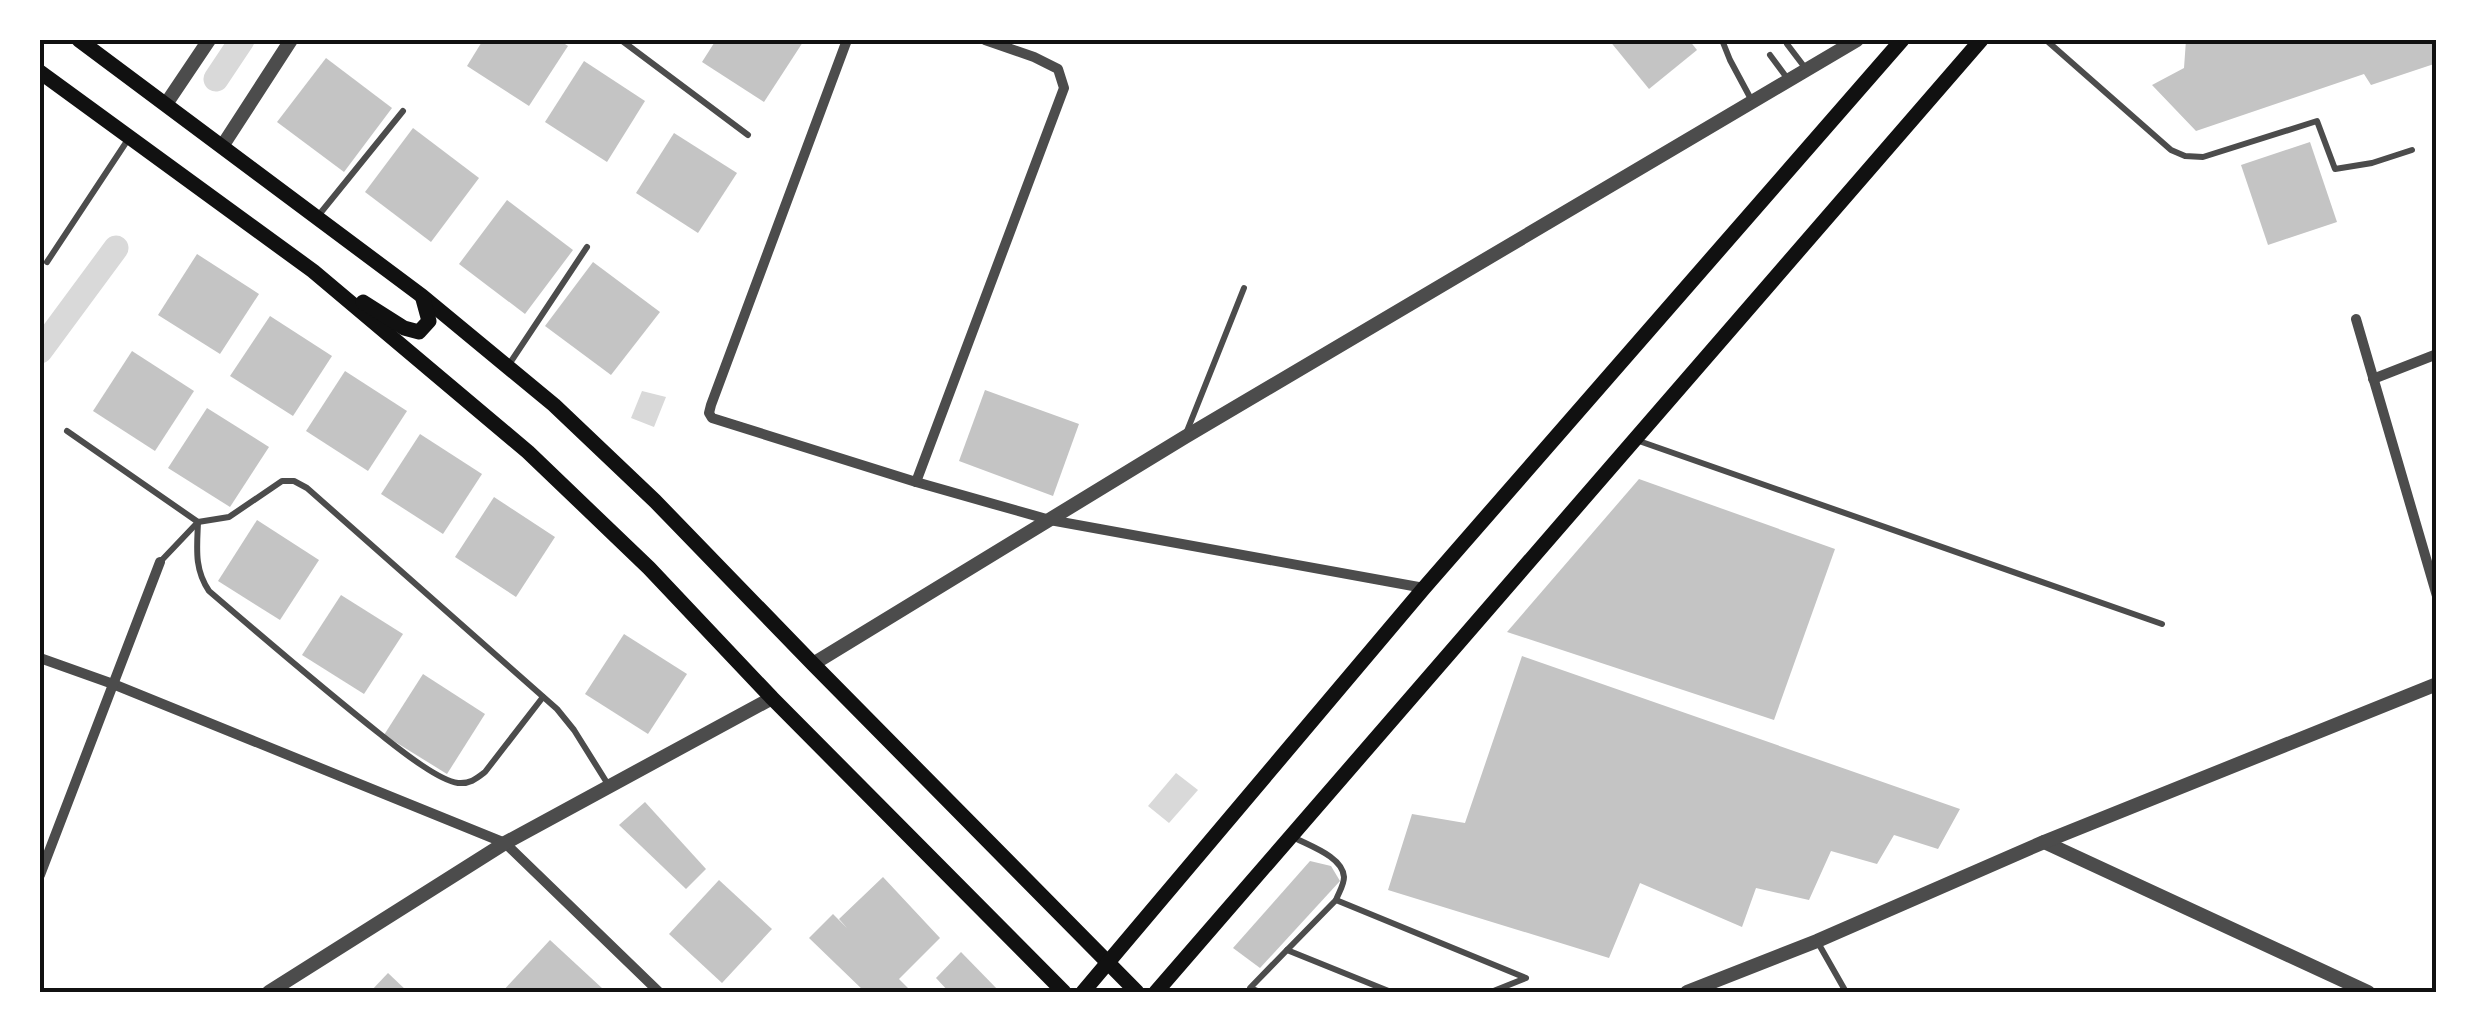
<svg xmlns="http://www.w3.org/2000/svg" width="2477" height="1032" viewBox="0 0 2477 1032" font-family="'Crimson Pro',serif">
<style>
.water{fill:#d9d9d9}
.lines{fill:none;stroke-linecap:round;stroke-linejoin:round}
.canal{stroke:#d9d9d9;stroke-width:25}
.building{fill:#c4c4c4}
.service{stroke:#4c4c4c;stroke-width:6}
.minor{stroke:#4c4c4c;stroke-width:10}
.tertiary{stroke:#4c4c4c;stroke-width:14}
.secondary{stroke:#111;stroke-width:15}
.neatline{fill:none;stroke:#111;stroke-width:4}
</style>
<rect width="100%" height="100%" fill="#fff"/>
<g class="water">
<path d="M642 391 666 397 654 427 631 418Z"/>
<path d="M1176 773 1198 790 1169 823 1148 806Z"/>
</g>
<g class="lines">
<g class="canal">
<path d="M216 79 242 40"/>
<path d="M40 351 116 248"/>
</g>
</g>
<g class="building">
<path d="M483 40H559L568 46 529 106 467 66Z"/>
<path d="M716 40H800L803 42 764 102 702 62Z"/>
<path d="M1609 40H1689L1697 50 1649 89Z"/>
<path d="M2186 40H2437V63L2371 85 2364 74 2196 131 2152 85 2184 68Z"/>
<path d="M326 58 392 108 344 172 277 122Z"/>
<path d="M584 61 645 101 607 162 545 122Z"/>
<path d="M413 128 479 178 431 242 365 192Z"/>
<path d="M674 133 737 173 698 233 636 193Z"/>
<path d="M2310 142 2337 222 2268 245 2241 165Z"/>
<path d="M507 200 573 250 525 314 459 264Z"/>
<path d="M197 254 259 294 220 354 158 315Z"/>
<path d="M593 262 660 312 611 375 545 326Z"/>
<path d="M270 316 332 356 293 416 230 376Z"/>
<path d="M132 351 194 391 155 451 93 411Z"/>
<path d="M345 371 407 411 368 471 306 431Z"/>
<path d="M985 390 1079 424 1053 496 959 461Z"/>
<path d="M207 408 269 447 230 507 168 468Z"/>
<path d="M420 434 482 474 443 534 381 494Z"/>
<path d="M1639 479 1835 549 1774 720 1507 632Z"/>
<path d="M494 497 555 537 516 597 455 557Z"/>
<path d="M257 520 319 560 280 620 218 581Z"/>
<path d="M341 595 403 634 364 694 302 655Z"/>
<path d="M624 634 687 674 648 734 585 694Z"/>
<path d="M1522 656 1960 809 1938 849 1894 835 1877 864 1831 851 1809 900 1756 888 1742 927 1640 883 1609 958 1388 890 1412 814 1465 823Z"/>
<path d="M423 674 485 714 447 774 384 735Z"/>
<path d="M645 802 706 869 686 889 619 825Z"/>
<path d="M1310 861 1331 866 1340 881 1260 968 1233 948Z"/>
<path d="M883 877 940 938 899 979 912 992H865L809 938 833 914 847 928 839 919Z"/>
<path d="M719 880 772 929 722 983 669 934Z"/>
<path d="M550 940 603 989 600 992H502Z"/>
<path d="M961 952 1000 992H949L936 978Z"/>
<path d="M388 973 408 992H370Z"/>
</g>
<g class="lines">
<g class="service">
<path d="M621 40 748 135"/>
<path d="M1722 40 1730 60 1752 101"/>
<path d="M2046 40 2171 150 2185 156 2203 157 2317 121 2335 169 2372 163 2412 150"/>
<path d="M1787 44 1806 69"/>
<path d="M1770 55 1787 78"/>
<path d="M318 216 403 111"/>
<path d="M47 262 129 138"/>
<path d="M508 366 587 247"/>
<path d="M67 431 198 522C197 548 194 569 209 591 266 640 322 688 380 734 398 748 437 780 458 783 470 784 476 779 485 772L543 697"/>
<path d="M1187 431 1244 288"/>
<path d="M1639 441 2162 624"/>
<path d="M160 562 198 522 229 517 282 481H294L307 488 557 709 574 730 609 786"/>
<path d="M1295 838C1310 846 1343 857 1344 877 1344 885 1339 892 1336 900L1526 978 1491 992"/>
<path d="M1336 900 1287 950 1391 992"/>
<path d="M1817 941 1846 992"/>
<path d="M1260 992 1250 988 1287 950"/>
</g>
<g class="minor">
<path d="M847 40 711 405 709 413 712 418 916 482 1050 520 1424 588"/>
<path d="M2356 319 2437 596"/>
<path d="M2373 379 2437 354"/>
<path d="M916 482 1064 88 1058 69 1034 57 985 40"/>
<path d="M40 658 113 684 505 843 659 992"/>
<path d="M40 875 160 562"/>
</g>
<g class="tertiary">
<path d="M166 104 209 40"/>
<path d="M223 145 291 40"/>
<path d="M813 664 1185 437 1857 40"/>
<path d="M2044 842 2368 992"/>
<path d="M269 992 505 843 772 698"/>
<path d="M1687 992 1817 941 2044 842 2437 684"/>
</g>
<g class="secondary">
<path d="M79 40 422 296 554 405 655 501 813 664 1137 992"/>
<path d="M40 72 313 271 528 452 649 568 772 698 1064 992"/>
<path d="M363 302 404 328 419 332 429 321 423 299"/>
<path d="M1083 992 1424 588 1902 40"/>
<path d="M1156 992 1981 40"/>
</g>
</g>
<rect width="2477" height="1032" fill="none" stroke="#ffffff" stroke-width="85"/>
<rect x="42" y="42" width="2392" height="948" class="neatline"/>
</svg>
